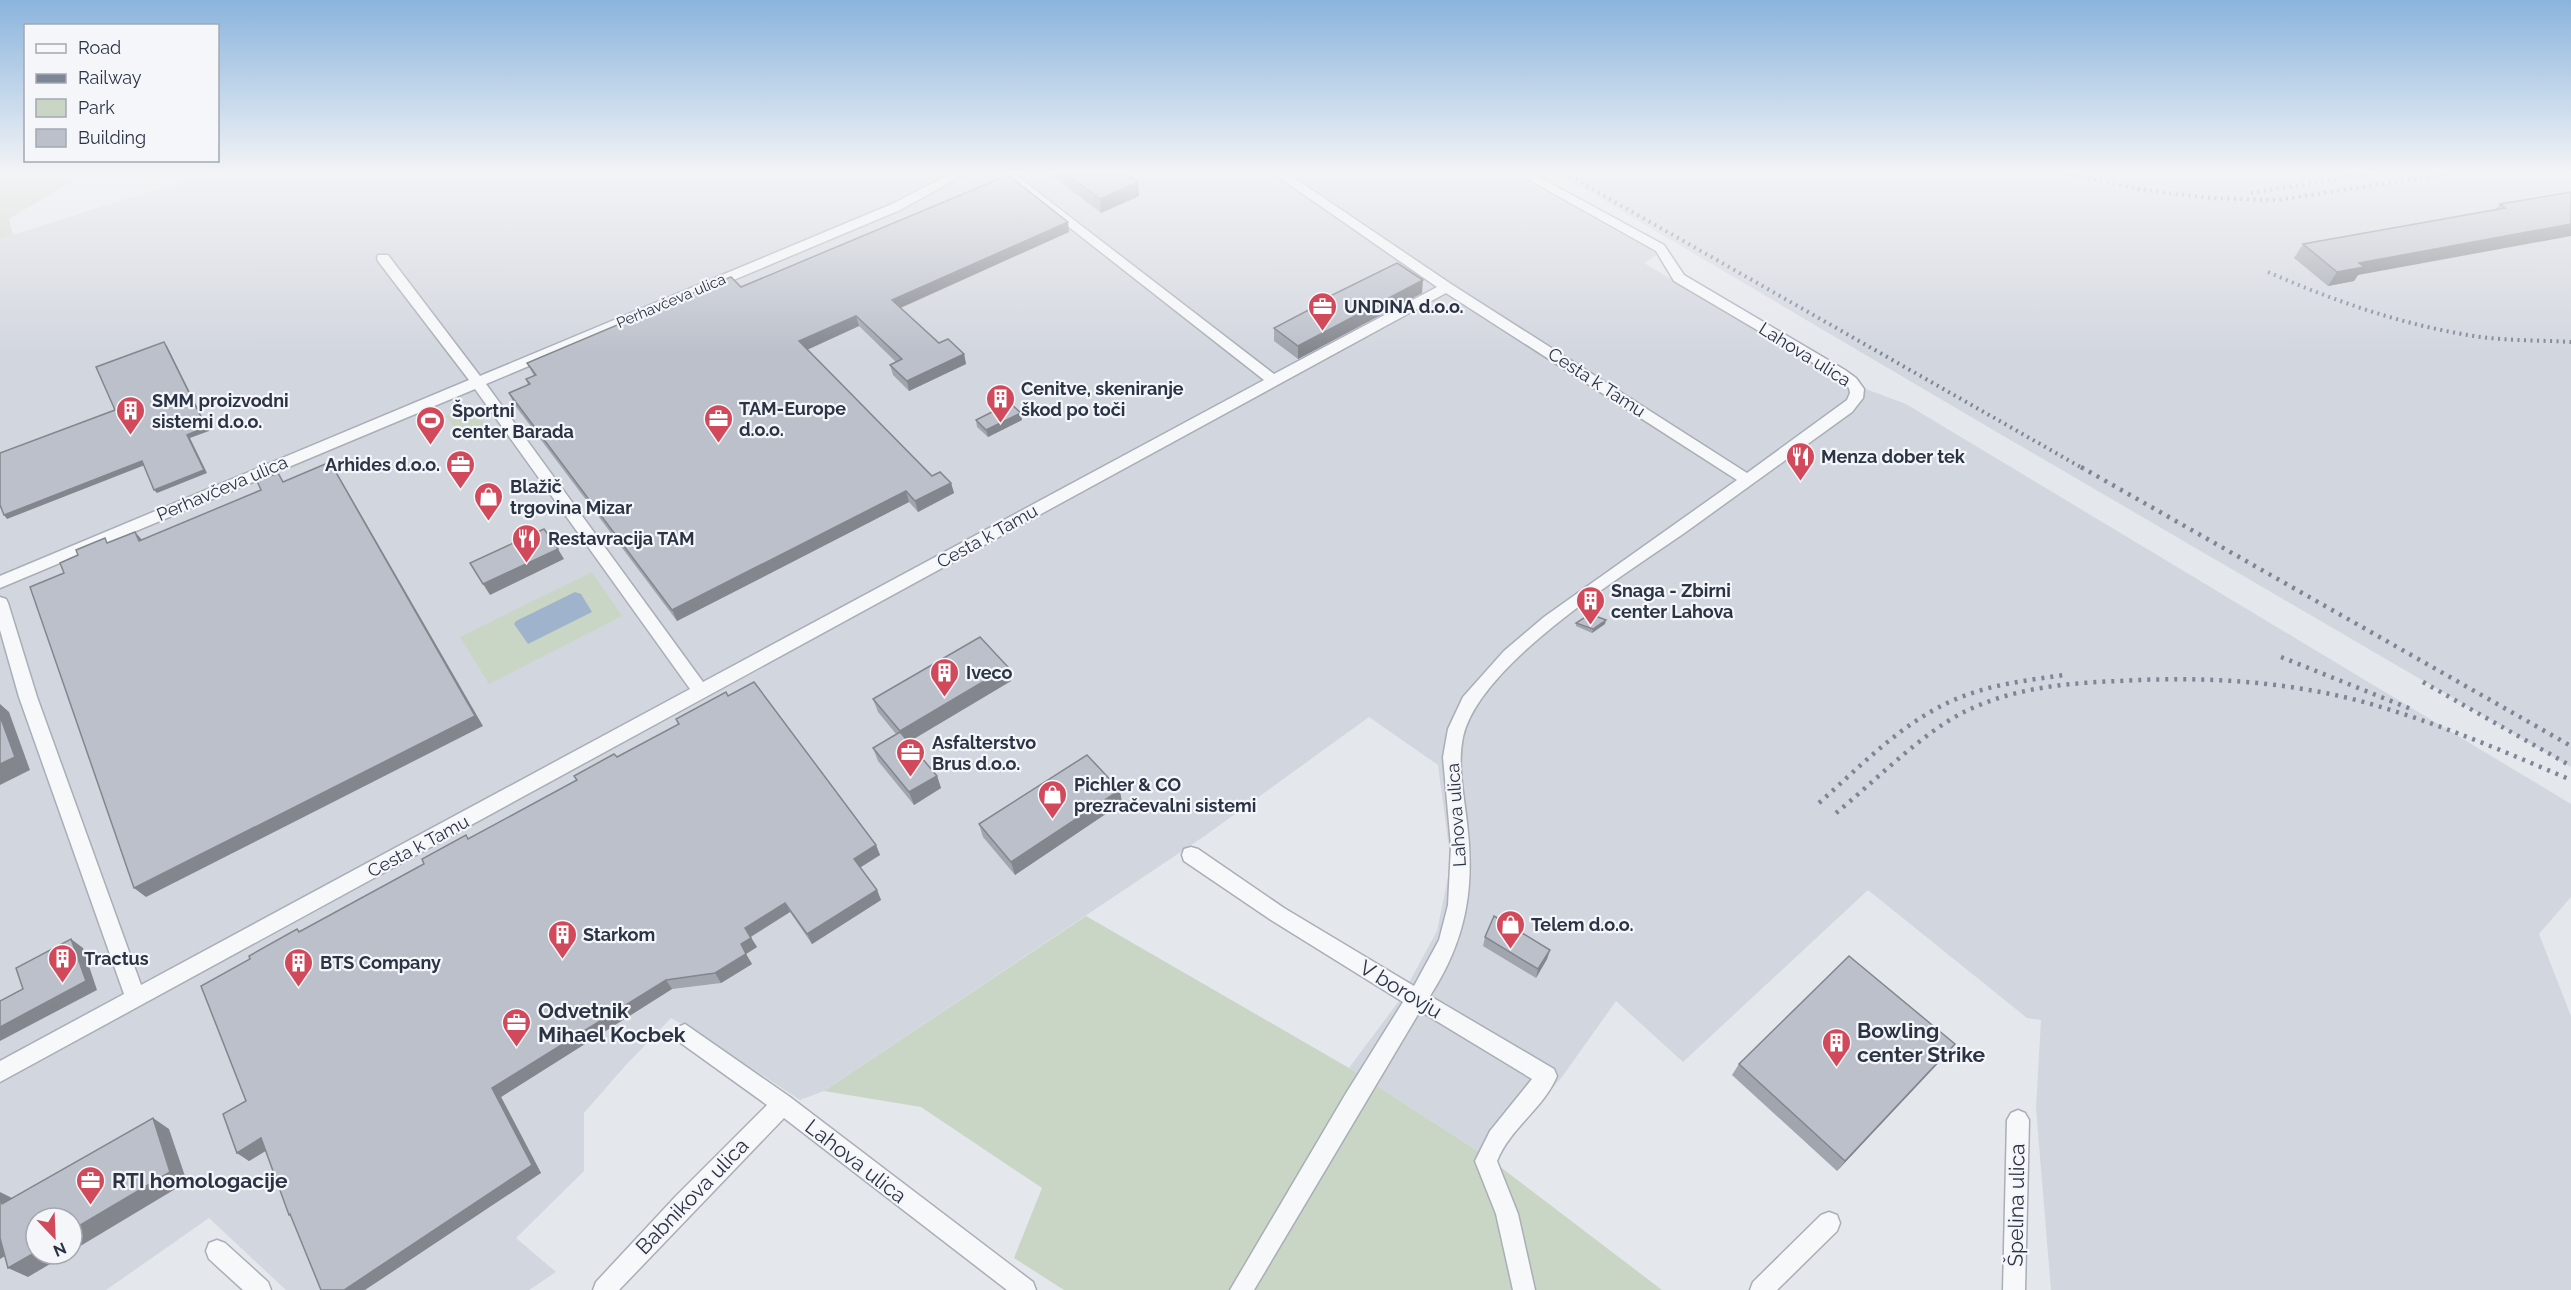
<svg xmlns="http://www.w3.org/2000/svg" width="2571" height="1290" viewBox="0 0 2571 1290" font-family="Raleway,sans-serif">
<style>
.built{fill:#d2d6de;fill-rule:evenodd}
.green{fill:#c9d6c5}
.water{fill:#9fb4cc}
.lines{fill:none;stroke-linecap:round;stroke-linejoin:round}
.minor-casing{stroke:#a9aeb7;stroke-width:3}
.minor{fill:#f7f8fa;fill-rule:evenodd}
.rail-far1{stroke:#7d8696;stroke-width:4;stroke-dasharray:2 4.5;stroke-linecap:butt}
.rail{stroke:#7d8696;stroke-width:4.5;stroke-dasharray:3 6;stroke-linecap:butt}
.wall{fill:#a1a5ae}
.shaded-wall{fill:#83868d}
.building{fill:#bbc0ca;stroke:#83868d;stroke-width:1.5}
.labels{text-anchor:middle;dominant-baseline:central;stroke-width:4.5;stroke-linejoin:round;paint-order:stroke}
.far-street-label{font-size:15px;fill:#2b3445;stroke:#f4f6f9}
.poi-label{font-size:18px;font-weight:bold;fill:#2b3445;stroke:#f4f6f9;text-anchor:start}
.street-label{font-size:18px;fill:#2b3445;stroke:#f4f6f9}
.near-street-label{font-size:21px;fill:#2b3445;stroke:#f4f6f9}
.near-poi-label{font-size:21px;font-weight:bold;fill:#2b3445;stroke:#f4f6f9;text-anchor:start}
</style>
<rect width="100%" height="100%" fill="#e4e7ec"/>
<g class="built">
<path d="M209 173H805L824 175 835 173H1512L1658 254 1644 263 1844 381 1906 404 2571 804V897L2539 934 2571 1016V1290H2051L2036 1108 2041 1020 2027 1018 1868 890 1683 1062 1616 1001 1562 1077 1490 1159 1349 1068 1399 1001 1437 931 1451 863 1438 765 1369 717 1206 835 824 1091 800 1100 695 1031 671 1018 625 1066 584 1113V1171L516 1238 556 1272 529 1290H286L209 1218 106 1290H0V239ZM36 1218H72V1254H36Z"/>
<path d="M1557 173H2571V767L1995 431Z"/>
</g>
<g class="green">
<path d="M0 173H85L9 219 13 235 0 239Z"/>
<path d="M471 406 487 427 462 438 446 416Z"/>
<path d="M592 572 622 616 489 684 460 637Z"/>
<path d="M1086 916 1349 1068 1490 1159 1662 1290H1064L1014 1258 1042 1188 921 1107 824 1091Z"/>
</g>
<path class="water" d="M575 592 581 594 592 612 528 644 514 624 516 621Z"/>
<g class="lines">
<defs>
<g id="minor">
<path d="M952 173H967L900 210 486 384 703 682 1264 380 1000 173H1013L1274 374 1437 287 1273 173H1287L1451 284 1747 473 1847 400 1850 393 1849 388 1835 376 1674 281 1656 251 1517 173H1532L1664 245 1684 275 1845 370 1856 378 1864 389 1863 398 1852 412C1798 451 1744 490 1690 529 1628 573 1480 662 1463 737 1457 766 1464 794 1467 823 1475 889 1466 940 1430 996L1554 1069 1557 1076C1544 1108 1510 1128 1497 1161L1518 1214 1535 1290H1513L1496 1214 1475 1161 1490 1131 1532 1079 1420 1011 1254 1290H1230L1345 1095 1403 1002 1271 920 1184 861 1182 855 1184 849 1191 847 1198 849 1284 908 1414 986 1439 940 1448 905 1451 846 1443 757 1448 729 1463 697 1504 651 1544 617 1737 480 1446 293 0 1082V1061L124 994 19 697 0 630V597L6 599 8 603 37 697 141 985 690 689 475 389 0 588V576L469 380 378 261 377 258 378 255H388L480 376 892 204Z"/>
<path d="M685 1024 790 1097 1033 1282 1036 1290H1007L784 1118 619 1290H593L596 1282 676 1196 767 1105 678 1041 675 1034 678 1027Z"/>
<path d="M2018 1110 2025 1113 2029 1120 2025 1290H2003L2007 1120 2011 1113Z"/>
<path d="M1829 1212 1837 1215 1840 1223 1837 1231 1777 1290H1750L1753 1282 1821 1215Z"/>
<path d="M217 1240 225 1243 268 1282 271 1290H243L209 1259 206 1251 209 1243Z"/>
</g>
</defs>
<use href="#minor" class="minor-casing"/>
<use href="#minor" class="minor"/>
<g class="rail-far1">
<path d="M1564 173 2084 469"/>
<path d="M2062 173 2146 190"/>
<path d="M2137 189 2210 198 2277 200 2453 173"/>
<path d="M2251 193 2375 173"/>
<path d="M2268 272C2334 301 2403 325 2474 336 2506 341 2539 340 2571 342"/>
</g>
<g class="rail">
<path d="M2081 467 2571 746"/>
<path d="M2281 657 2411 709"/>
<path d="M2423 682 2571 766"/>
<path d="M1819 803C1863 764 1905 719 1961 697 1994 684 2029 680 2064 675"/>
<path d="M1836 813C1874 782 1922 733 1964 712 2012 688 2066 683 2119 681 2203 676 2290 681 2371 704 2440 724 2506 752 2571 780"/>
</g>
</g>
<g class="wall">
<path d="M1049 173H1125L1138 182 1139 196 1101 213Z"/>
<path d="M2571 192 2358 275 2354 281 2328 286 2294 258 2303 244 2496 209 2500 204Z"/>
<path d="M1069 232 901 308 939 343 964 354 966 364 909 391 893 375 890 365 896 362 859 326 807 350 932 476 951 483 954 493 918 512 909 502 677 621 514 404 509 393 528 385 526 379 534 376 527 363 741 287Z"/>
<path d="M1422 293 1298 359 1274 341V328L1320 304V301Z"/>
<path d="M976 420H1022L988 437 977 427Z"/>
<path d="M1576 623 1605 624 1592 633 1576 626Z"/>
<path d="M1008 667 1011 681 909 742 937 776 941 788 914 805 878 761 873 748 896 734 878 712 873 699Z"/>
<path d="M728 696 876 845 880 855 860 867 877 890 881 900 812 944 790 912 751 937 757 947 746 954 752 964 721 983 672 989 501 1097 541 1173 291 1216 289 1215 266 1151 249 1161 237 1153 246 1101 250 959 297 929 300 931 678 724 676 719Z"/>
<path d="M1122 803 1015 875 983 837 979 824Z"/>
<path d="M1485 937 1550 950 1547 959 1536 978 1483 946Z"/>
<path d="M1955 1044 1837 1171 1732 1075 1739 1064Z"/>
</g>
<g class="shaded-wall">
<path d="M1138 182 1139 196 1101 213 1100 199Z"/>
<path d="M1068 222 1069 232 895 310 892 300Z"/>
<path d="M2571 224V236L2358 275 2354 281 2328 286 2337 272 2359 263Z"/>
<path d="M1423 280 1422 293 1298 359V346Z"/>
<path d="M856 316 859 326 802 352 799 341Z"/>
<path d="M164 342 167 346 209 431 190 438 207 473 157 493 154 490 187 435Z"/>
<path d="M964 354 966 364 909 391 907 381Z"/>
<path d="M1021 413 1022 420 988 437 986 430Z"/>
<path d="M142 461 145 465 7 519 4 515Z"/>
<path d="M330 462 337 473 483 726 146 897 134 888Z"/>
<path d="M951 483 954 493 918 512 915 501Z"/>
<path d="M906 491 909 502 677 621 672 610Z"/>
<path d="M135 532 144 542 139 541Z"/>
<path d="M558 549 564 559 490 595 483 584Z"/>
<path d="M1606 620 1605 624 1592 633 1593 629Z"/>
<path d="M1008 667 1011 681 905 744 900 731Z"/>
<path d="M0 704 9 712 30 770 0 785Z"/>
<path d="M937 776 941 788 914 805 909 792Z"/>
<path d="M1120 790 1122 803 1015 875 1011 862Z"/>
<path d="M876 845 880 855 858 869 854 859Z"/>
<path d="M877 890 881 900 812 944 807 934Z"/>
<path d="M785 903 790 912 750 937 745 928Z"/>
<path d="M751 938 757 947 746 954 741 944Z"/>
<path d="M71 939 83 948 97 990 0 1041V1027Z"/>
<path d="M1550 950 1547 959 1536 978 1538 969Z"/>
<path d="M746 954 752 964 721 983 715 973Z"/>
<path d="M666 980 672 989 501 1097 541 1173 365 1290H344L492 1088Z"/>
<path d="M1955 1044 1946 1055 1837 1171 1845 1161Z"/>
<path d="M153 1118 169 1129 187 1182 72 1251V1230Z"/>
<path d="M261 1138 273 1146 249 1161 237 1153Z"/>
<path d="M0 1192 18 1201 2 1204 0 1197Z"/>
<path d="M0 1238 20 1247 0 1259Z"/>
<path d="M36 1252V1254H67L28 1277 8 1268Z"/>
</g>
<g class="building">
<path d="M1065 173H1125L1138 182 1100 199Z"/>
<path d="M1008 175 1068 222 892 300 939 343 948 339 964 354 907 381 890 365 902 359 856 316 799 341 932 476 940 472 951 483 915 501 906 491 672 610 509 393 530 384 526 379 536 375 527 363 731 277 741 287Z"/>
<path d="M2571 192V224L2359 263 2364 267 2337 272 2303 244 2505 208 2500 204Z"/>
<path d="M1397 263 1423 280 1298 346 1274 328 1322 303 1320 301Z"/>
<path d="M164 342 206 427 187 435 204 470 154 490 142 461 4 515 0 505V453L115 410 96 367Z"/>
<path d="M1010 403 1021 413 986 430 976 420Z"/>
<path d="M330 462 475 716 134 888 30 587 64 573 60 563 78 555 76 550 105 538 107 543 135 532 139 541 261 490 257 481 278 473 283 482Z"/>
<path d="M544 529 558 549 483 584 470 563Z"/>
<path d="M1590 614 1606 620 1593 629 1576 623Z"/>
<path d="M980 637 1008 667 900 731 873 699Z"/>
<path d="M754 682 876 845 854 859 877 890 807 934 785 903 745 928 751 938 741 944 746 954 715 973 666 980 492 1088 532 1165 344 1290H321L290 1214 289 1215 261 1138 237 1153 223 1114 246 1101 201 986 250 959 249 956 297 929 299 932 424 864 422 859 466 835 468 839 577 780 574 776 614 754 617 757 679 724 676 719 726 692 728 696Z"/>
<path d="M0 716 15 757 0 764Z"/>
<path d="M900 732 937 776 909 792 873 748Z"/>
<path d="M1087 755 1120 790 1011 862 979 824Z"/>
<path d="M1494 916 1550 950 1538 969 1485 937Z"/>
<path d="M71 939 86 981 0 1027V1001L23 989 16 968Z"/>
<path d="M1849 956 1955 1044 1845 1161 1739 1064Z"/>
<path d="M153 1118 170 1172 72 1230V1218H36V1252L8 1268 0 1238V1197L2 1204Z"/>
</g>
<linearGradient id="sky" x2="0" y2="1"><stop stop-color="#8bb4dd"/><stop offset="0.49" stop-color="#f3f4f6"/><stop offset="1" stop-color="#f3f4f6" stop-opacity="0"/></linearGradient>
<rect width="2571" height="353" fill="url(#sky)"/>
<defs>
<symbol id="office-pin" viewBox="-11 -11 22 30"><path d="M0 17L-7.5 6A9.5 9.5 0 1 1 7.5 6Z" fill="#d1495b" stroke="#f4f6f9"/><path d="M-6-3h4V-5.5h4V-3h4V5H-6ZM-1-4.5V-3h2v-1.5ZM-6 0V1H6V0Z" fill="#fff"/></symbol>
<symbol id="building-pin" viewBox="-11 -11 22 30"><path d="M0 17L-7.5 6A9.5 9.5 0 1 1 7.5 6Z" fill="#d1495b" stroke="#f4f6f9"/><path d="M-4-6H4V6H1V3H-1V6H-4ZM-2.5-4.3h1.7v1.8h-1.7ZM.8-4.3h1.7v1.8H.8ZM-2.5-1h1.7V.8h-1.7ZM.8-1h1.7V.8H.8Z" fill="#fff"/></symbol>
<symbol id="stadium-pin" viewBox="-11 -11 22 30"><path d="M0 17L-7.5 6A9.5 9.5 0 1 1 7.5 6Z" fill="#d1495b" stroke="#f4f6f9"/><path d="M0-5a6.5 5 0 1 0 0 10a6.5 5 0 1 0 0-10ZM-3.5-1.8h7v3.6h-7Z" fill="#fff"/></symbol>
<symbol id="restaurant-pin" viewBox="-11 -11 22 30"><path d="M0 17L-7.5 6A9.5 9.5 0 1 1 7.5 6Z" fill="#d1495b" stroke="#f4f6f9"/><path d="M-5-6h1v4h1v-4h1v4h1v-4h1v5L-1.5 .5V6h-2V.5L-5-1ZM5-6V6H3V1.5H1.5Q1.5-4 5-6Z" fill="#fff"/></symbol>
<symbol id="shop-pin" viewBox="-11 -11 22 30"><path d="M0 17L-7.5 6A9.5 9.5 0 1 1 7.5 6Z" fill="#d1495b" stroke="#f4f6f9"/><path d="M-5-2.5h2.3a2.7 3.5 0 0 1 5.4 0H5L5.5 6h-11ZM-1.5-2.5h3a1.5 2.3 0 0 0-3 0Z" fill="#fff"/></symbol>
</defs>
<g fill-rule="evenodd">
<use href="#office-pin" x="1306" y="290" width="33" height="45"/>
<use href="#building-pin" x="984" y="382" width="33" height="45"/>
<use href="#building-pin" x="114" y="394" width="33" height="45"/>
<use href="#office-pin" x="702" y="402" width="33" height="45"/>
<use href="#stadium-pin" x="414" y="404" width="33" height="45"/>
<use href="#restaurant-pin" x="1784" y="440" width="33" height="45"/>
<use href="#office-pin" x="444" y="448" width="33" height="45"/>
<use href="#shop-pin" x="472" y="480" width="33" height="45"/>
<use href="#restaurant-pin" x="510" y="522" width="33" height="45"/>
<use href="#building-pin" x="1574" y="584" width="33" height="45"/>
<use href="#building-pin" x="928" y="656" width="33" height="45"/>
<use href="#office-pin" x="894" y="736" width="33" height="45"/>
<use href="#shop-pin" x="1036" y="778" width="33" height="45"/>
<use href="#shop-pin" x="1494" y="908" width="33" height="45"/>
<use href="#building-pin" x="546" y="918" width="33" height="45"/>
<use href="#building-pin" x="46" y="942" width="33" height="45"/>
<use href="#building-pin" x="282" y="946" width="33" height="45"/>
<use href="#office-pin" x="500" y="1006" width="33" height="45"/>
<use href="#building-pin" x="1820" y="1026" width="33" height="45"/>
<use href="#office-pin" x="74" y="1164" width="33" height="45"/>
</g>
<g class="labels">
<g class="far-street-label">
<text transform="translate(671 301) rotate(-23)">Perhavčeva ulica</text>
</g>
<g class="poi-label">
<text x="1344" y="306">UNDINA d.o.o.</text>
<text x="1021" y="388">Cenitve, skeniranje<tspan x="1021" dy="21">škod po toči</tspan></text>
<text x="152" y="400">SMM proizvodni<tspan x="152" dy="21">sistemi d.o.o.</tspan></text>
<text x="739" y="408">TAM-Europe<tspan x="739" dy="21">d.o.o.</tspan></text>
<text x="452" y="410">Športni<tspan x="452" dy="21">center Barada</tspan></text>
<text x="1821" y="456">Menza dober tek</text>
<text x="440" y="464" text-anchor="end">Arhides d.o.o.</text>
<text x="510" y="486">Blažič<tspan x="510" dy="21">trgovina Mizar</tspan></text>
<text x="548" y="538">Restavracija TAM</text>
<text x="1611" y="590">Snaga - Zbirni<tspan x="1611" dy="21">center Lahova</tspan></text>
<text x="966" y="672">Iveco</text>
<text x="932" y="742">Asfalterstvo<tspan x="932" dy="21">Brus d.o.o.</tspan></text>
<text x="1074" y="784">Pichler &amp; CO<tspan x="1074" dy="21">prezračevalni sistemi</tspan></text>
<text x="1531" y="924">Telem d.o.o.</text>
<text x="583" y="934">Starkom</text>
<text x="84" y="958">Tractus</text>
<text x="320" y="962">BTS Company</text>
</g>
<g class="street-label">
<text transform="translate(1805 354) rotate(32)">Lahova ulica</text>
<text transform="translate(1597 382) rotate(33)">Cesta k Tamu</text>
<text transform="translate(222 488) rotate(-23)">Perhavčeva ulica</text>
<text transform="translate(987 536) rotate(-29)">Cesta k Tamu</text>
<text transform="translate(1456 815) rotate(-94)">Lahova ulica</text>
<text transform="translate(418 846) rotate(-28)">Cesta k Tamu</text>
</g>
<g class="near-street-label">
<text transform="translate(1401 989) rotate(31)">V borovju</text>
<text transform="translate(856 1161) rotate(38)">Lahova ulica</text>
<text transform="translate(692 1196) rotate(-46)">Babnikova ulica</text>
<text transform="translate(2016 1205) rotate(-89)">Špelina ulica</text>
</g>
<g class="near-poi-label">
<text x="538" y="1010">Odvetnik<tspan x="538" dy="24">Mihael Kocbek</tspan></text>
<text x="1857" y="1030">Bowling<tspan x="1857" dy="24">center Strike</tspan></text>
<text x="112" y="1180">RTI homologacije</text>
</g>
</g>
<rect x="24" y="24" width="195" height="138" fill="#f4f6f9" stroke="#a4a8b1" stroke-width="1.5"/>
<rect x="36" y="44" width="30" height="9" fill="#f7f8fa" stroke="#a4a8b1" stroke-width="1.5"/>
<text x="78" y="54" font-size="18" fill="#2b3445">Road</text>
<rect x="36" y="74" width="30" height="9" fill="#7d8696" stroke="#a4a8b1" stroke-width="1.5"/>
<text x="78" y="84" font-size="18" fill="#2b3445">Railway</text>
<rect x="36" y="99" width="30" height="18" fill="#c9d6c5" stroke="#a4a8b1" stroke-width="1.5"/>
<text x="78" y="114" font-size="18" fill="#2b3445">Park</text>
<rect x="36" y="129" width="30" height="18" fill="#bbc0ca" stroke="#a4a8b1" stroke-width="1.5"/>
<text x="78" y="144" font-size="18" fill="#2b3445">Building</text>
<g transform="translate(54 1236) rotate(157)"><circle r="28" fill="#f4f6f9" stroke="#a4a8b1" stroke-width="1.5"/>
<path d="M0-4.5L10 22L0 15L-10 22Z" fill="#d1495b"/>
<text y="-9" font-size="16" font-weight="bold" text-anchor="middle" fill="#2b3445">N</text>
</g>
</svg>
